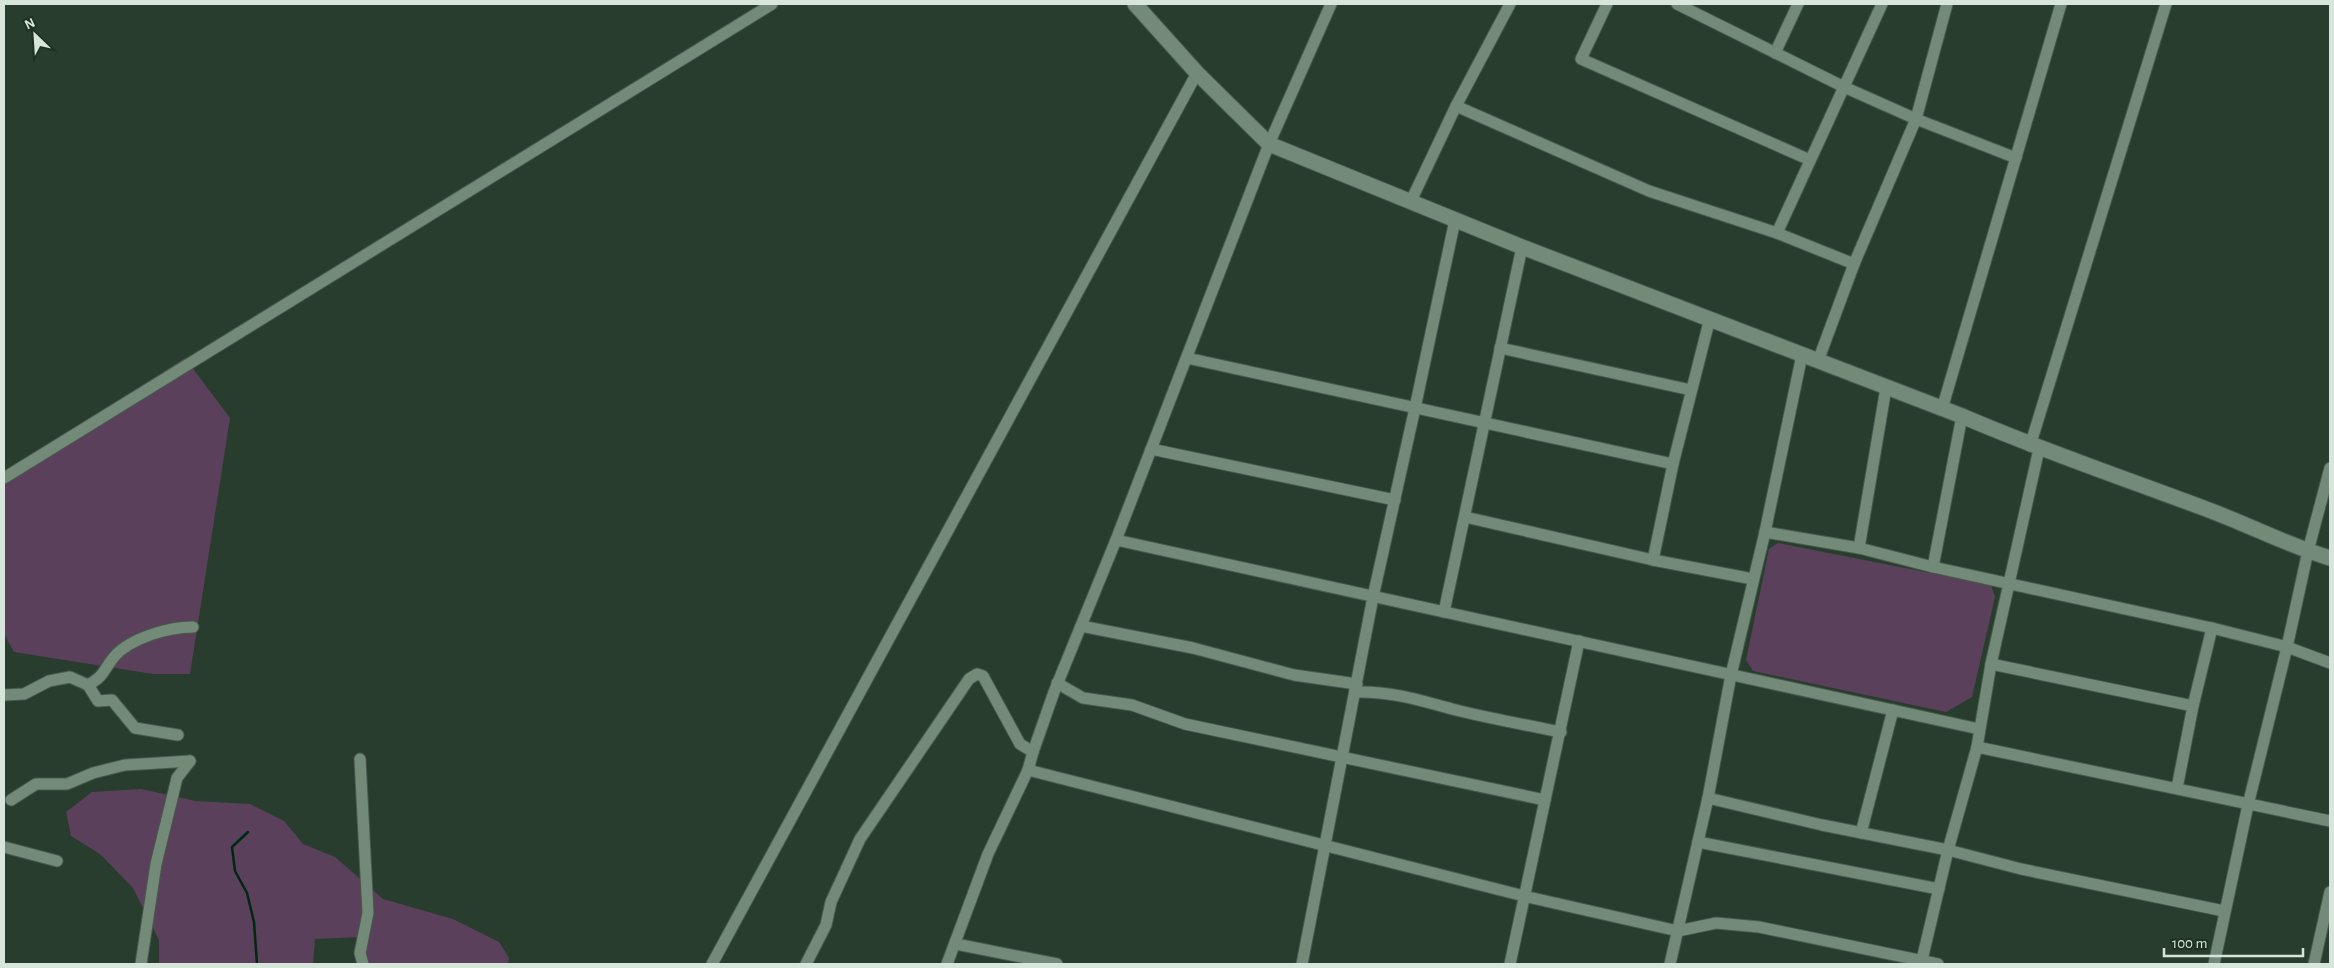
<svg xmlns="http://www.w3.org/2000/svg" width="2334" height="968" viewBox="0 0 2334 968" font-family="'Alegreya Sans',sans-serif">
<style>
.green{fill:#5a405b}
.lines{fill:none;stroke-linecap:round;stroke-linejoin:round}
.stream{stroke:#002810;stroke-width:2.5}
.street-casing{stroke:#475a4d;stroke-width:13}
.secondary-casing{stroke:#475a4d;stroke-width:17}
.street{stroke:#738a79;stroke-width:11}
.secondary{stroke:#738a79;stroke-width:15}
</style>
<rect width="100%" height="100%" fill="#283d2e"/>
<g class="green">
<path d="M185 358 230 418 190 674H153L14 652 4 634V473Z"/>
<path d="M1778 543 1991 585 1995 597 1972 697 1946 712 1753 671 1746 660 1769 549Z"/>
<path d="M141 789 196 801 250 804 284 821 303 844 335 857 383 899 453 919 499 942 509 958 508 964H363L362 937 315 939 313 964H159V940L133 888 100 854 71 836 66 812 92 792Z"/>
</g>
<g class="lines">
<path class="stream" d="M248 832 232 847 235 871 247 893 254 922 257 964"/>
<defs>
<g id="street">
<path d="M1607 4 1581 59 1810 160"/>
<path d="M1677 4 1844 87 1916 119 2016 158"/>
<path d="M1775 53 1798 4"/>
<path d="M1456 106 1649 191 1777 233 1854 264"/>
<path d="M1411 201 1456 106 1510 4"/>
<path d="M1777 233 1882 4"/>
<path d="M1500 348 1691 390"/>
<path d="M1187 358 1673 464"/>
<path d="M1818 361 1854 264 1916 119 1947 4"/>
<path d="M1942 409 2061 4"/>
<path d="M2030 446 2166 4"/>
<path d="M1151 449 1395 500"/>
<path d="M4 478 772 4"/>
<path d="M1465 517 1653 560 1753 579"/>
<path d="M1765 532 1859 548 1933 567 2212 628 2287 647 2330 663"/>
<path d="M1116 540 1979 729"/>
<path d="M1859 548 1886 388"/>
<path d="M1653 560 1673 464 1710 318"/>
<path d="M1933 567 1962 416"/>
<path d="M1444 612 1522 247"/>
<path d="M1081 626 1193 648 1294 675 1357 684"/>
<path d="M1991 664 2193 706"/>
<path d="M1057 683 1083 698 1132 705 1185 724 1545 800"/>
<path d="M88 685C105 676 103 670 114 657 130 638 169 627 193 627"/>
<path d="M1355 692C1390 691 1419 700 1452 709 1488 718 1525 725 1561 732"/>
<path d="M4 695 24 694 49 681 70 677 88 685 98 701 112 700 135 728 178 735"/>
<path d="M1977 747 2330 821"/>
<path d="M360 759 368 913 360 953 363 964"/>
<path d="M1028 770 1524 896 1678 931 1716 923 1759 927 1938 964"/>
<path d="M2177 788 2193 706 2212 628"/>
<path d="M1708 798 1822 825 1948 850 2021 869 2224 911"/>
<path d="M11 800 36 784H67L93 773 125 765 190 761"/>
<path d="M1861 833 1893 710"/>
<path d="M1698 842 1939 889"/>
<path d="M4 847 57 861"/>
<path d="M956 944 1057 964"/>
<path d="M141 964 156 864 177 778 190 761"/>
<path d="M712 964 1197 73"/>
<path d="M806 964 826 925 831 902 860 839 969 679 977 674 983 676 1020 744 1033 752"/>
<path d="M947 964 988 854 1028 770 1033 752 1054 692 1116 540 1269 144 1331 4"/>
<path d="M1302 964 1373 597 1415 408 1455 220"/>
<path d="M1510 964 1579 641"/>
<path d="M1670 964 1708 798 1731 675 1765 532 1802 355"/>
<path d="M1921 964 1948 850 1977 747 1991 664 2039 449"/>
<path d="M2214 964 2248 805 2287 647 2308 551 2330 468"/>
<path d="M2314 964 2330 892"/>
</g>
<path id="secondary" d="M1135 4 1197 73 1269 144 1522 247 1962 416C2045 452 2130 480 2214 512 2253 527 2290 546 2330 558"/>
</defs>
<use href="#street" class="street-casing"/>
<use href="#secondary" class="secondary-casing"/>
<use href="#street" class="street"/>
<use href="#secondary" class="secondary"/>
</g>
<rect width="2334" height="968" fill="none" stroke="#d8e5db" stroke-width="10"/>
<g transform="translate(35 35) rotate(335)" stroke="#1e3224" stroke-width="4" paint-order="stroke">
<path d="M0-4L9 19L0 12L-9 19Z" fill="#d8e5db"/>
<text y="-8" font-size="14" font-weight="bold" text-anchor="middle" fill="#d8e5db">N</text>
</g>
<path d="M2164 948v8h139v-8" fill="none" stroke="#d8e5db" stroke-width="2.5"/>
<text x="2172" y="948" font-size="15" fill="#d8e5db" stroke="#1e3224" stroke-width="4" paint-order="stroke">100 m</text>
</svg>
